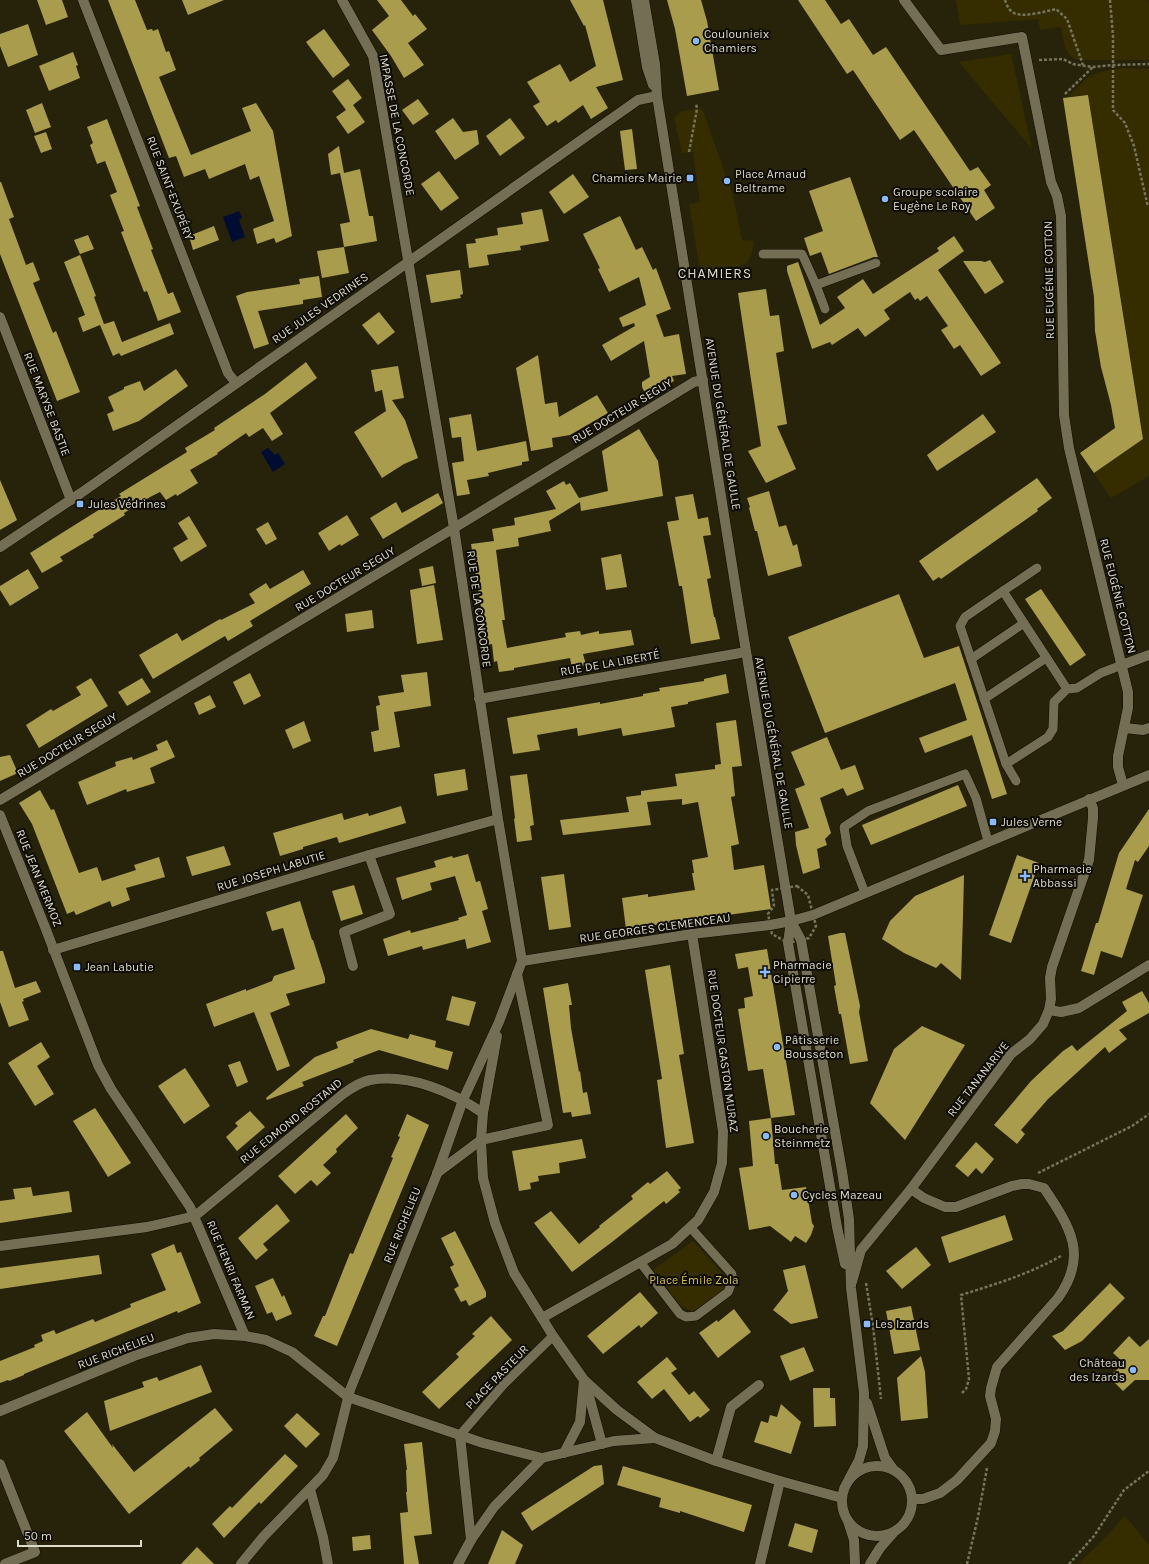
<svg xmlns="http://www.w3.org/2000/svg" width="1149" height="1564" viewBox="0 0 1149 1564" font-family="Karla,sans-serif">
<style>
.green{fill:#352d00}
.water{fill:#000c32}
.building{fill:#aa9c4d}
.lines{fill:none;stroke-linecap:round;stroke-linejoin:round}
.lane-casing{stroke:#100c00;stroke-width:10}
.street-casing{stroke:#100c00;stroke-width:11}
.secondary-casing{stroke:#100c00;stroke-width:11}
.path{stroke:#76735e;stroke-width:2.5;stroke-dasharray:3 2;stroke-linecap:butt}
.lane{stroke:#746f54;stroke-width:9}
.street{stroke:#746f54;stroke-width:10}
.secondary{stroke:#746f54;stroke-width:10}
.poi-dot{fill:#8bbafc;stroke:#0e0c04;stroke-width:1.5}
.labels{text-anchor:middle;dominant-baseline:central;stroke-width:4;stroke-linejoin:round;paint-order:stroke}
.poi-label{font-size:12px;fill:#dddbcc;stroke:#0e0c04;text-anchor:start}
.street-label{font-size:12px;fill:#dddbcc;stroke:#0e0c04}
.park-label{font-size:12px;fill:#d5c153;stroke:#0e0c04}
.quarter-label{font-size:14px;letter-spacing:1px;fill:#dddbcc;stroke:#0e0c04}
</style>
<rect width="100%" height="100%" fill="#27230a"/>
<g class="green">
<path d="M956 0H1148L1149 3V60H1077C1063 53 1064 41 1061 27L1040 30 1038 19 960 25Z"/>
<path d="M1011 54 1032 149 959 62Z"/>
<path d="M1124 68 1149 69V476L1111 498 1094 473 1143 439 1088 95 1068 97C1090 74 1091 72 1124 68Z"/>
<path d="M702 108 733 196 742 240 754 241 752 253 747 263 713 276 701 275 689 204 700 202 693 152 682 153 674 118 680 112Z"/>
<path d="M693 1241 722 1273 726 1281 723 1290 700 1310 691 1311 682 1307 653 1270Z"/>
<path d="M1125 1516 1149 1545V1564H1078L1105 1538Z"/>
</g>
<g class="water">
<path d="M239 211 242 218 239 220 245 237 232 242 223 217Z"/>
<path d="M268 448 275 455 278 453 285 464 273 472 261 452Z"/>
</g>
<g class="building">
<path d="M37 0H62L68 17 46 25Z"/>
<path d="M108 0H135L147 30 152 29 153 31 158 29 166 52 169 51 176 70 159 77 191 155 251 131 242 108 256 103 273 131 292 236 276 243 274 238 257 244 253 229 274 221 259 176 250 180 245 164 209 179 205 169 184 177 176 156 169 158Z"/>
<path d="M182 0H224L188 15Z"/>
<path d="M377 0H401L413 16 415 14 427 29 408 43 424 65 404 78 391 56 372 30 389 16Z"/>
<path d="M570 0H603L623 80 596 87 608 108 591 119 583 105 558 123 556 120 547 126 533 106 540 102 527 82 560 64 570 82 596 66 585 25 584 26Z"/>
<path d="M667 0H701L707 21 719 90 687 96 675 29Z"/>
<path d="M798 0H825L841 24 849 19 873 55 886 47 970 171 978 167 991 185 984 190 995 208 976 221 914 130 900 140 853 70 847 74Z"/>
<path d="M28 24 38 55 8 67 0 46V34Z"/>
<path d="M324 29 350 65 333 78 306 42Z"/>
<path d="M73 52 78 65 76 66 80 78 49 91 39 66Z"/>
<path d="M348 79 362 98 353 105 365 122 348 134 336 117 346 110 332 91Z"/>
<path d="M1088 95 1143 439 1094 473 1080 453 1115 428 1111 405 1101 367 1095 331 1094 297 1063 98Z"/>
<path d="M418 99 429 114 413 125 402 110Z"/>
<path d="M42 103 51 127 35 133 26 110Z"/>
<path d="M453 118 463 132 477 130 479 144 455 160 435 131Z"/>
<path d="M510 118 525 138 500 156 486 136Z"/>
<path d="M107 119 140 206 137 207 153 249 151 250 168 294 173 292 181 312 158 321 147 291 144 292 121 232 124 231 110 195 117 192 105 161 97 164 90 145 93 143 87 127Z"/>
<path d="M632 129 637 169 625 170 620 131Z"/>
<path d="M46 132 52 149 41 153 34 136Z"/>
<path d="M339 146 344 173 360 169 369 216H373L377 241 344 247 349 273 322 278 317 251 344 247 340 224 350 222 340 173 331 175 328 154Z"/>
<path d="M439 171 459 198 441 211 421 184Z"/>
<path d="M573 174 589 197 564 214 549 192Z"/>
<path d="M850 177 878 257H874L829 274 821 252 810 256 804 238 823 231 809 191Z"/>
<path d="M0 182H1L14 217 9 219 26 265 33 262 40 280 33 283 53 333 56 331 80 392 57 401 0 254Z"/>
<path d="M542 209 549 241 520 246 521 250 487 255 489 265 469 268 466 244 476 243 475 239 498 235 497 228 523 224 521 213Z"/>
<path d="M620 216 636 250 642 247 653 270 656 268 671 309 656 315 664 337 679 334 686 374 672 376 674 381 647 397 642 387V382L650 377 644 341 611 361 602 345 635 326 634 323 623 327 619 318 646 305 639 277 609 292 598 269 600 268 583 234Z"/>
<path d="M214 226 219 240 193 250 189 236Z"/>
<path d="M88 235 94 249 80 254 74 240Z"/>
<path d="M954 236 964 251 938 270 1001 363 981 376 960 345 954 349 941 330 948 326 927 296 920 301 918 298 915 300 910 292 884 310 890 319 865 337 858 328 832 345 830 342 812 349 787 271V266L798 262 820 325 845 308 837 297 863 279 873 294 939 251 937 248Z"/>
<path d="M80 255 96 296 94 297 104 324 101 325 114 321 122 342 170 323 174 334 121 356 119 353 113 356 100 325 83 332 78 318 85 315 64 262Z"/>
<path d="M990 260 1004 282 985 294 963 261H981L985 262Z"/>
<path d="M460 270 463 294 460 295 461 298 431 303 426 275Z"/>
<path d="M319 276 322 297 303 300V304L258 311 269 344 254 349 236 296 247 292 300 284 299 279Z"/>
<path d="M766 289 770 316 779 315 784 351 776 353 787 424 777 426 796 469 766 483 748 451 761 446 738 293Z"/>
<path d="M379 312 395 332 378 345 362 325Z"/>
<path d="M538 355 545 404 557 402 559 417 597 395 608 413 570 435 552 438 553 447 531 451 516 368Z"/>
<path d="M306 362 317 378 270 413 283 434 272 441 263 428 249 437 246 433 217 453 218 454 190 470 198 483 177 496 176 494 166 500 160 492 150 497 124 513 125 515 93 535 94 537 60 557 63 561 42 573 30 553 121 496 119 494 187 452 185 448 215 430 214 428 265 394Z"/>
<path d="M398 366 404 398 392 400 405 420 418 458 404 464 382 478 354 432 386 411 382 390 375 392 371 370Z"/>
<path d="M176 369 188 386 139 421 113 431 107 414 114 411 108 397 124 389V387L140 381 144 391Z"/>
<path d="M471 414 477 451 526 441 529 461 522 462V465L488 473 489 476 467 480 470 494 457 496 452 463 464 461 461 437 452 438 449 418Z"/>
<path d="M983 414 996 432 937 471 927 455Z"/>
<path d="M639 429 658 461 663 496 581 511 580 502 549 521 551 531 518 538 519 546 496 550 505 620H502L507 648 566 637 565 633 580 631 581 635 599 631V634L631 630 634 645 583 654 586 665 572 668 570 658 514 668V670L499 672 497 661 494 662 492 644 487 645 471 544 494 541 492 529 515 525 514 518 556 509 546 491 564 481 566 485 570 483 579 498 608 491 602 451Z"/>
<path d="M1037 478 1052 498 1037 509 1038 511 941 579 939 577 933 581 919 561Z"/>
<path d="M0 480 17 520 0 530Z"/>
<path d="M769 491 779 527 786 525 793 546 797 544 802 566 768 576 757 531H755L749 508 750 507 747 498Z"/>
<path d="M438 493 443 503 383 539 370 518 396 502 402 513Z"/>
<path d="M693 494 698 519 708 517 711 535 703 536 711 578 707 579 714 617H715L720 639 691 644 682 586H679L667 522 679 520 675 497Z"/>
<path d="M347 515 359 535 341 546 340 544 329 551 318 533Z"/>
<path d="M189 516 207 546 181 562 173 548 188 539 178 523Z"/>
<path d="M268 522 277 539 266 545 256 529Z"/>
<path d="M621 554 627 587 606 590 601 558Z"/>
<path d="M433 566 436 583 422 586 419 569Z"/>
<path d="M28 569 39 588 10 606 0 590V586Z"/>
<path d="M303 570 311 584 250 621 253 626 228 641 225 636 153 679 139 655 177 633 182 641 220 619 221 620 255 603 249 594 266 583 270 589Z"/>
<path d="M434 585 443 640 417 644 410 590Z"/>
<path d="M1041 589 1086 655 1070 666 1025 599Z"/>
<path d="M899 594 924 658 959 646 1007 794 992 799 972 735 925 753 919 738 967 720 955 683 825 733 788 637Z"/>
<path d="M372 610 374 628 347 632 345 614Z"/>
<path d="M427 672 431 706 394 712 400 747 374 752 371 732 379 730 376 706 380 705 378 696 404 692 401 675Z"/>
<path d="M250 673 261 696 244 705 233 682Z"/>
<path d="M726 674 729 693 688 702V704L671 707 675 727 623 736 621 728 578 736 577 728 537 735 540 750 513 754 507 718 600 702V704L643 696V694L660 691 659 688 704 681V679Z"/>
<path d="M91 678 108 706 39 748 26 725 51 709 53 711 81 695 76 687Z"/>
<path d="M142 678 151 692 127 706 118 692Z"/>
<path d="M210 695 216 707 199 715 194 703Z"/>
<path d="M736 720 742 766 732 767 735 796 731 797 739 844 731 846 734 870 764 865 771 909 626 929 622 898 648 894V897L695 890 692 873H694L692 860 708 857 698 802 682 805V799L647 802 651 825 563 835 560 820 629 812 626 797 641 795V791L677 786 675 774 715 769V765L721 764 716 723Z"/>
<path d="M304 721 311 741 293 749 285 730Z"/>
<path d="M827 737 841 770 855 765 864 789 847 796 843 788 820 798 831 833 825 839 827 845 817 849 820 868 803 874 796 845 795 832 809 828 795 789 805 785 791 752Z"/>
<path d="M167 740 175 757 150 768 155 783 127 792 126 789 87 805 78 782 116 766 115 762 132 757 133 760 158 750 156 745Z"/>
<path d="M10 755 18 773 0 781V757Z"/>
<path d="M465 769 468 790 437 796 434 774Z"/>
<path d="M527 774 534 825 530 826 532 840 517 842 514 819 515 818 510 776Z"/>
<path d="M958 785 967 806 871 845 862 825Z"/>
<path d="M40 790 51 810 54 809 79 873 97 867 102 881 136 870 134 865 159 857 165 877 126 888 130 900 112 907 110 901 76 915 74 911 67 914 32 824 19 803Z"/>
<path d="M401 806 406 823 339 843 337 837 303 847V849L280 856 273 833 342 813 344 820 368 813 369 816Z"/>
<path d="M1149 809V846L1138 862 1135 860 1126 889 1143 895 1122 958 1101 951 1094 975 1081 971 1096 923H1098L1119 853Z"/>
<path d="M224 846 231 865 192 876 186 857Z"/>
<path d="M468 854 476 882 480 881 488 909 482 911 491 942 467 949 465 939 423 950 422 946 388 956 383 939 410 930 411 933 459 920 458 918 467 915 455 876 430 883 432 890 402 900 396 878 436 867 434 861 452 856 453 858Z"/>
<path d="M1017 855 1039 863 1011 943 989 935Z"/>
<path d="M564 874 571 927 549 930 541 877Z"/>
<path d="M964 875 963 916 961 980 941 963 936 968 904 953 882 939 890 921 915 896Z"/>
<path d="M354 885 363 914 341 921 332 891Z"/>
<path d="M300 901 312 940H313L325 978V983L286 994 290 1005 270 1013 290 1066 277 1071 254 1012 214 1027 206 1004 246 989V991L272 981 274 976 295 969 283 928 272 931 266 912Z"/>
<path d="M840 933H845L860 1006 859 1012 868 1061 850 1064 841 1014H839L834 986 836 985 828 936Z"/>
<path d="M767 949 795 1115 771 1118 763 1069 748 1071 738 1009 745 1008 744 998 753 996 748 967 738 969 735 954Z"/>
<path d="M0 951H3L15 988 36 981 41 992 23 999 24 1001 22 1002 29 1020 9 1027 0 1002Z"/>
<path d="M670 965 684 1054 679 1055 694 1143 666 1148 657 1080 662 1079 645 970Z"/>
<path d="M568 983 572 1005H569L571 1028 579 1072 580 1071 583 1093 587 1092 591 1114 572 1117 571 1112 563 1113 543 988Z"/>
<path d="M1142 991 1149 1003V1013L1119 1030 1127 1039 1109 1053 1105 1047 1048 1099 1021 1130 1025 1134 1017 1144 994 1125 1031 1081 1063 1051 1072 1045 1077 1051 1127 1011 1122 1002Z"/>
<path d="M452 996 476 1002 469 1026 446 1020Z"/>
<path d="M922 1026 965 1045 905 1140 870 1103 894 1049Z"/>
<path d="M371 1029 408 1039 410 1034 436 1041 435 1047 453 1052 448 1070 379 1050 353 1060 354 1062 302 1082 304 1086 267 1100 266 1098 315 1057 338 1048 336 1042Z"/>
<path d="M41 1042 50 1057 37 1066 54 1094 35 1106 8 1063Z"/>
<path d="M240 1061 248 1082 237 1087 228 1065Z"/>
<path d="M185 1068 210 1106 184 1124 158 1086Z"/>
<path d="M95 1108 131 1163 108 1177 73 1121Z"/>
<path d="M250 1111 265 1127 237 1151 226 1137 238 1126 235 1123Z"/>
<path d="M346 1114 358 1128 336 1149 337 1152 323 1165 331 1173 317 1186 311 1180 295 1194 278 1176Z"/>
<path d="M407 1114 429 1125 337 1346 314 1336 323 1316H325L350 1253 353 1254 393 1158 391 1157 400 1137 398 1136Z"/>
<path d="M771 1118 775 1164H778L782 1190 806 1187 812 1223 814 1226 811 1235 806 1243 795 1236 791 1242 770 1226 749 1230 739 1168 753 1166 749 1121Z"/>
<path d="M582 1139 586 1158 559 1163 560 1173 538 1176 539 1181 530 1183 531 1189 519 1191 512 1151Z"/>
<path d="M976 1142 994 1159 982 1174 976 1168 968 1177 955 1166Z"/>
<path d="M667 1171 681 1188 678 1190 680 1192 666 1204 664 1201 612 1242 572 1272 534 1223 551 1211 579 1244 600 1227 599 1226 633 1199 631 1196 648 1182 650 1184Z"/>
<path d="M31 1187 33 1196 69 1191 72 1212 0 1223V1201L15 1199 13 1189Z"/>
<path d="M277 1204 290 1221 263 1244 268 1250 256 1260 238 1238Z"/>
<path d="M1005 1215 1013 1240 949 1263 941 1237Z"/>
<path d="M455 1231 486 1292V1297L469 1306 466 1300 461 1302 454 1289 459 1286 450 1267 454 1265 441 1238Z"/>
<path d="M174 1244 177 1253 181 1252 201 1303 178 1313 177 1311 24 1374V1375L9 1381 8 1380 0 1383V1361L35 1347 34 1345 43 1341 41 1335 54 1330 56 1334 93 1319 95 1322 131 1307 130 1304 166 1290 151 1254Z"/>
<path d="M916 1247 931 1265 902 1289 886 1271Z"/>
<path d="M99 1255 102 1274 0 1289V1268Z"/>
<path d="M805 1265 818 1318 791 1324 773 1310 788 1291 783 1270Z"/>
<path d="M273 1278 282 1297 284 1295 292 1314 276 1321 272 1312 267 1314 255 1286Z"/>
<path d="M1110 1283 1125 1298 1082 1341 1065 1350 1052 1336 1063 1331Z"/>
<path d="M640 1292 658 1313 641 1328 639 1325 603 1354 587 1336Z"/>
<path d="M911 1306 920 1350 894 1354 886 1311Z"/>
<path d="M734 1309 751 1332 718 1358 699 1333 717 1320 718 1322Z"/>
<path d="M491 1316 512 1340 439 1409 422 1392 459 1357 456 1354 475 1336 472 1334Z"/>
<path d="M1129 1336 1140 1347 1149 1339V1380H1135L1123 1391 1109 1377 1124 1363 1113 1353Z"/>
<path d="M804 1347 814 1371 790 1381 780 1356Z"/>
<path d="M921 1356 925 1372 928 1418 901 1421 897 1378Z"/>
<path d="M667 1357 677 1369 671 1373 689 1395 694 1391 710 1410 700 1418 698 1416 690 1422 664 1389 652 1399 637 1382Z"/>
<path d="M201 1365 212 1392 110 1431 104 1401 144 1387 142 1382 157 1377 159 1381Z"/>
<path d="M813 1388H830V1398H835L836 1426 814 1427Z"/>
<path d="M781 1404 801 1422 791 1454 754 1442 761 1421 768 1423 770 1415 777 1417Z"/>
<path d="M215 1408 233 1430 199 1458 200 1460 190 1468 189 1466 129 1514 64 1431 87 1412 113 1448 112 1444 134 1472Z"/>
<path d="M297 1413 320 1434 306 1448 284 1426Z"/>
<path d="M422 1442 432 1534 414 1536 419 1564H404L400 1513 408 1512 406 1492H407L406 1470H407L404 1444Z"/>
<path d="M285 1454 298 1466 261 1504 259 1502 224 1538 212 1524 230 1506 232 1508Z"/>
<path d="M602 1465 604 1484 532 1531 521 1513 594 1466Z"/>
<path d="M623 1466 752 1505 744 1532 680 1511V1513L659 1507 661 1498 617 1485Z"/>
<path d="M795 1523 818 1530 812 1553 788 1546Z"/>
<path d="M502 1530 523 1545 515 1564H488Z"/>
<path d="M370 1535 371 1549 353 1551 352 1537Z"/>
<path d="M197 1547 214 1564H181Z"/>
</g>
<g class="lines">
<defs>
<g id="lane">
<path d="M763 254H802L816 285 825 309"/>
<path d="M816 285 876 263"/>
<path d="M1003 591 1037 568"/>
<path d="M971 659 1024 623"/>
<path d="M1067 689 1003 591 965 617 960 626 1006 764 1048 737 1053 729 1054 702 1067 689 1077 688 1101 673 1122 665"/>
<path d="M984 699 1046 658"/>
<path d="M1006 764 1016 781"/>
<path d="M865 893 847 846 844 827 868 811 965 774 976 798 988 841"/>
<path d="M640 1262 680 1314 686 1317 696 1316 728 1292 732 1282V1274L690 1227"/>
<path d="M460 1435 504 1384 553 1336"/>
</g>
<g id="street">
<path d="M83 0 228 373 236 383"/>
<path d="M904 0 941 50 1022 37 1051 182 1057 196 1061 216 1064 415 1069 448 1128 692V708L1118 756V767L1123 785"/>
<path d="M0 317 71 500"/>
<path d="M0 547 81 493 638 100 657 96"/>
<path d="M1122 665 1149 655"/>
<path d="M479 699 746 652"/>
<path d="M1125 728 1143 730 1149 728"/>
<path d="M0 800 459 525 694 382 703 380"/>
<path d="M0 815 45 927 98 1065 111 1089 190 1207 245 1336"/>
<path d="M692 934 723 1131 722 1163 714 1192 698 1220 672 1244 542 1318 553 1336 584 1380 617 1410 655 1438 716 1461 780 1481 842 1498"/>
<path d="M53 950 369 855 498 819"/>
<path d="M522 961 692 934 770 925 791 921 813 915 1149 775"/>
<path d="M353 966 344 932 390 914 369 855"/>
<path d="M1049 1010 1061 1012 1079 1008 1149 965"/>
<path d="M483 1113 497 1036"/>
<path d="M437 1173 481 1140 548 1125 517 974"/>
<path d="M911 1189 924 1198 945 1207H956L1012 1186 1022 1184H1029L1044 1188C1070 1227 1089 1255 1058 1298L997 1367 991 1388 990 1396 996 1419 995 1431 991 1443 957 1480 940 1493 923 1499H912"/>
<path d="M0 1246 147 1227 195 1216 343 1094C351 1088 361 1082 370 1080 409 1073 452 1092 483 1113L481 1140 483 1178 495 1223 514 1273 542 1318"/>
<path d="M852 1282 861 1250 911 1189 1011 1054 1030 1039 1043 1024 1049 1010 1051 999 1050 978 1052 967 1089 860 1093 818V808L1089 799"/>
<path d="M586 1385 602 1444"/>
<path d="M0 1411 134 1356 188 1338 214 1334 245 1336 266 1340 292 1352 348 1397 483 1443 542 1458"/>
<path d="M460 1435 471 1540"/>
<path d="M564 1453 580 1422 584 1380"/>
<path d="M716 1461 731 1407 759 1385"/>
<path d="M0 1464 35 1552 5 1564"/>
<path d="M310 1489 323 1537 328 1564"/>
<path d="M241 1564 264 1536 323 1475 333 1458 350 1390 437 1174 463 1100 499 1022 522 961 498 819 454 528 373 56 342 0"/>
<path d="M458 1564 471 1540 494 1507 542 1458 614 1441 655 1438"/>
<path d="M760 1564 780 1481"/>
</g>
<g id="secondary">
<path d="M636 0 647 67 653 85"/>
<path d="M644 0 655 64 657 96 740 615 791 921 801 940 842 1171 849 1219 851 1288 864 1393 863 1446 859 1460 849 1479"/>
<path d="M791 921 788 943 837 1227 845 1264"/>
<path d="M867 1403 885 1458 893 1469"/>
<circle cx="877" cy="1501" r="35"/>
<path d="M848 1521 854 1540 855 1564"/>
<path d="M870 1564 880 1548 894 1532"/>
</g>
</defs>
<use href="#lane" class="lane-casing"/>
<use href="#street" class="street-casing"/>
<use href="#secondary" class="secondary-casing"/>
<g class="path">
<path d="M1005 0C1007 6 1010 13 1017 14 1026 17 1047 11 1056 9L1067 19 1083 65"/>
<path d="M1110 0 1113 36V110L1125 123 1134 146 1148 207"/>
<path d="M1039 60 1063 59 1073 64 1092 67 1113 65 1149 64"/>
<path d="M1065 94 1093 67"/>
<path d="M689 152 697 109 696 103"/>
<path d="M797 886 808 895 816 926 809 938 788 943 772 934 768 914 774 906 772 890Z"/>
<path d="M1038 1173 1132 1126 1149 1114"/>
<path d="M866 1283 873 1326 881 1399"/>
<path d="M962 1393 966 1389 969 1379 961 1295C996 1284 1029 1274 1061 1256"/>
<path d="M967 1564 978 1517 987 1468"/>
<path d="M1069 1564 1094 1536 1124 1490 1149 1471"/>
</g>
<use href="#lane" class="lane"/>
<use href="#street" class="street"/>
<use href="#secondary" class="secondary"/>
</g>
<g class="poi-dot">
<circle cx="696" cy="41" r="4"/>
<rect x="686" y="174" width="8" height="8" rx="2"/>
<circle cx="727" cy="181" r="4"/>
<circle cx="885" cy="199" r="4"/>
<rect x="76" y="500" width="8" height="8" rx="2"/>
<rect x="989" y="818" width="8" height="8" rx="2"/>
<path d="M1023 870h4v4h4v4h-4v4h-4v-4h-4v-4h4z"/>
<rect x="73" y="963" width="8" height="8" rx="2"/>
<path d="M763 966h4v4h4v4h-4v4h-4v-4h-4v-4h4z"/>
<circle cx="777" cy="1047" r="4"/>
<circle cx="766" cy="1136" r="4"/>
<circle cx="794" cy="1195" r="4"/>
<rect x="863" y="1320" width="8" height="8" rx="2"/>
<circle cx="1133" cy="1370" r="4"/>
</g>
<g class="labels">
<g class="poi-label">
<text x="704" y="34">Coulounieix<tspan x="704" dy="14">Chamiers</tspan></text>
<text x="735" y="174">Place Arnaud<tspan x="735" dy="14">Beltrame</tspan></text>
<text x="682" y="178" text-anchor="end">Chamiers Mairie</text>
<text x="893" y="192">Groupe scolaire<tspan x="893" dy="14">Eugène Le Roy</tspan></text>
<text x="88" y="504">Jules Védrines</text>
<text x="1001" y="822">Jules Verne</text>
<text x="1033" y="869">Pharmacie<tspan x="1033" dy="14">Abbassi</tspan></text>
<text x="773" y="965">Pharmacie<tspan x="773" dy="14">Cipierre</tspan></text>
<text x="85" y="967">Jean Labutie</text>
<text x="785" y="1040">Pâtisserie<tspan x="785" dy="14">Bousseton</tspan></text>
<text x="774" y="1129">Boucherie<tspan x="774" dy="14">Steinmetz</tspan></text>
<text x="802" y="1195">Cycles Mazeau</text>
<text x="875" y="1324">Les Izards</text>
<text x="1125" y="1363" text-anchor="end">Château<tspan x="1125" dy="14">des Izards</tspan></text>
</g>
<g class="street-label">
<text transform="translate(397 125) rotate(79)">IMPASSE DE LA CONCORDE</text>
<text transform="translate(170 188) rotate(69)">RUE SAINT-EXUPÉRY</text>
<text transform="translate(1049 280) rotate(-91)">RUE EUGÉNIE COTTON</text>
<text transform="translate(320 308) rotate(-35)">RUE JULES VEDRINES</text>
<text transform="translate(47 404) rotate(69)">RUE MARYSE BASTIE</text>
<text transform="translate(622 411) rotate(-31)">RUE DOCTEUR SEGUY</text>
<text transform="translate(723 424) rotate(81)">AVENUE DU GÉNÉRAL DE GAULLE</text>
<text transform="translate(345 579) rotate(-31)">RUE DOCTEUR SEGUY</text>
<text transform="translate(1118 596) rotate(76)">RUE EUGÉNIE COTTON</text>
<text transform="translate(479 609) rotate(82)">RUE DE LA CONCORDE</text>
<text transform="translate(610 663) rotate(-10)">RUE DE LA LIBERTÉ</text>
<text transform="translate(774 743) rotate(80)">AVENUE DU GÉNÉRAL DE GAULLE</text>
<text transform="translate(67 745) rotate(-31)">RUE DOCTEUR SEGUY</text>
<text transform="translate(271 871) rotate(-17)">RUE JOSEPH LABUTIE</text>
<text transform="translate(39 878) rotate(68)">RUE JEAN MERMOZ</text>
<text transform="translate(655 928) rotate(-8)">RUE GEORGES CLEMENCEAU</text>
<text transform="translate(723 1051) rotate(82)">RUE DOCTEUR GASTON MURAZ</text>
<text transform="translate(978 1079) rotate(-52)">RUE TANANARIVE</text>
<text transform="translate(291 1121) rotate(-39)">RUE EDMOND ROSTAND</text>
<text transform="translate(402 1225) rotate(-68)">RUE RICHELIEU</text>
<text transform="translate(231 1270) rotate(67)">RUE HENRI FARMAN</text>
<text transform="translate(116 1351) rotate(-21)">RUE RICHELIEU</text>
<text transform="translate(497 1377) rotate(-46)">PLACE PASTEUR</text>
</g>
<g class="park-label">
<text x="694" y="1280">Place Émile Zola</text>
</g>
<g class="quarter-label">
<text x="715" y="273">CHAMIERS</text>
</g>
</g>
<path d="M18 1540v6h123v-6" fill="none" stroke="#dddbcc" stroke-width="2"/>
<text x="24" y="1540" font-size="12" fill="#dddbcc" stroke="#0e0c04" stroke-width="3" paint-order="stroke">50 m</text>
</svg>
